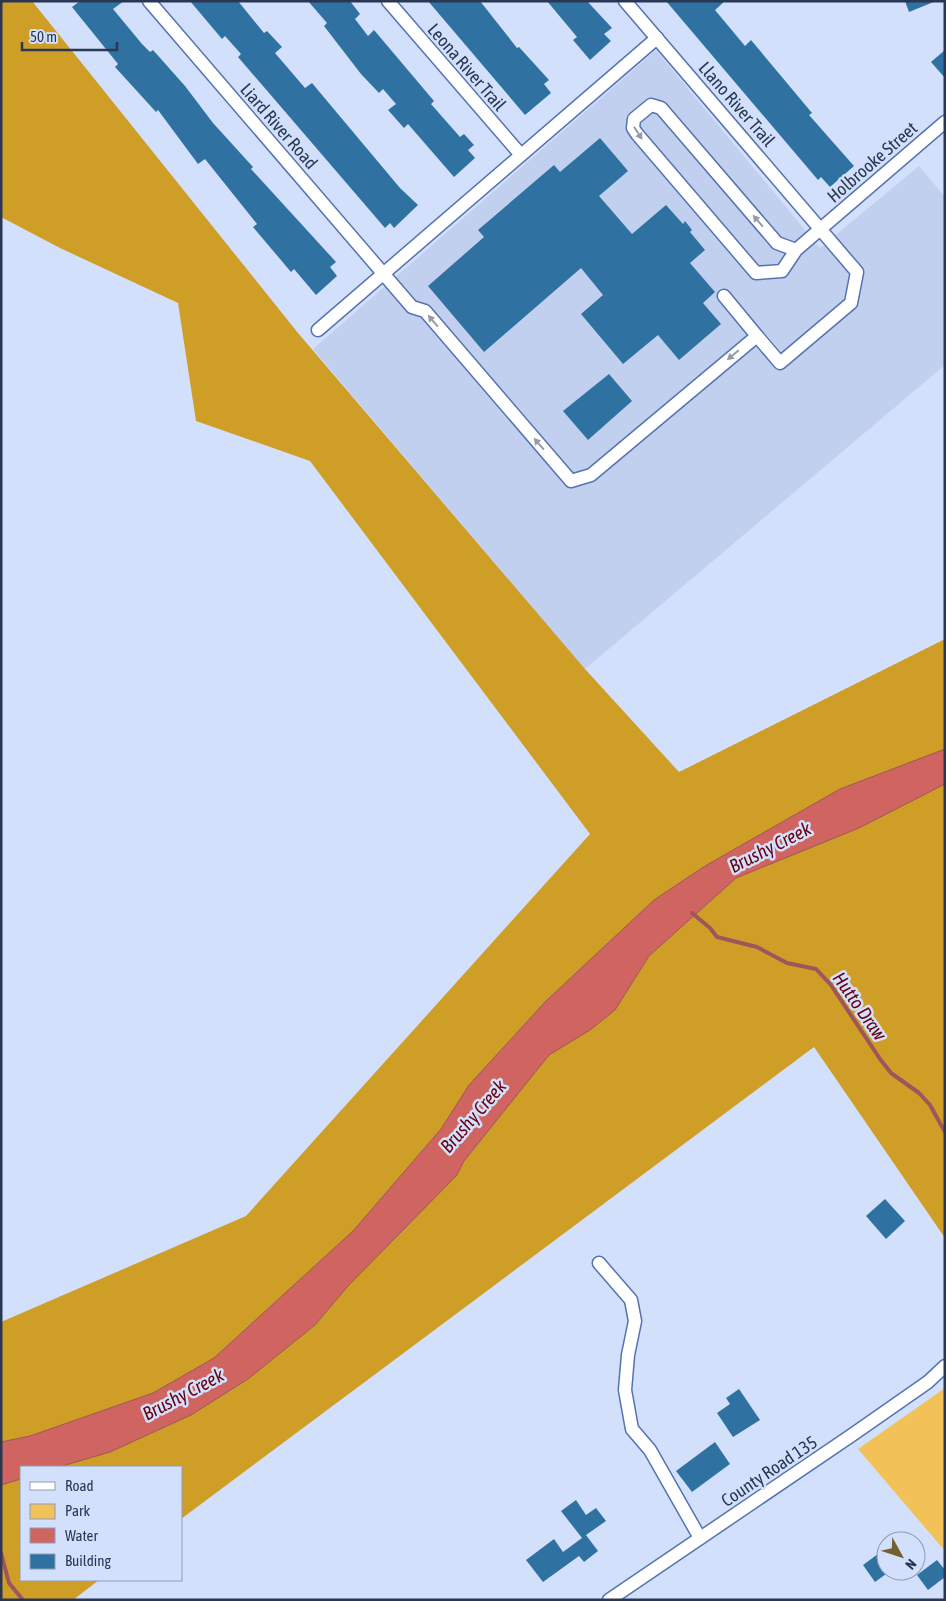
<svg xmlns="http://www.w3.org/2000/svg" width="946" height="1601" viewBox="0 0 946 1601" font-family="'Asap Condensed',sans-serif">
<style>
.built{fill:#c1d0ee}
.green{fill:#f2c259}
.forest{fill:#cf9e27}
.water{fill:#d06460;stroke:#9e565c}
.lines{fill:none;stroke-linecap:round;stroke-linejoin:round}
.stream{stroke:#9e565c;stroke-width:4}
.building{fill:#2f72a2}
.minor-casing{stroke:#5673b1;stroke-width:15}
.minor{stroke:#fff;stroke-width:12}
.oneway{fill:#949ba8}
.labels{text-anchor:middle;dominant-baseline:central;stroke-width:5;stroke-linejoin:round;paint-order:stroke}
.street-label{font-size:18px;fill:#2a3752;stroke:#d2e0fb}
.water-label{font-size:19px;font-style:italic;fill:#6a000e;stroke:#d2e0fb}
</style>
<rect width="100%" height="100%" fill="#d2e0fb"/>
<path class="built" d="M656 50 820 248 919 166 945 197V365L585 669 313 349Z"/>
<path class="green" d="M945 1388V1551L858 1449Z"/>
<path class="forest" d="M1 1H32L298 333 585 669 679 772 945 639V1238L814 1047 181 1519V1467H21V1580H99L73 1600H1V1322L246 1216 590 834 310 461 196 421 178 303 60 248 1 217Z"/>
<path class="water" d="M945 749V784L859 828 736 878 649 956 615 1010 590 1030 549 1055 464 1161 457 1175 348 1286 315 1325 248 1379 191 1415 110 1452 59 1467H21V1479L1 1485V1442L30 1436 153 1393 214 1358 353 1231 441 1129 469 1085 546 1001 654 900 705 866 840 789Z"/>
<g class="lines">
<g class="stream">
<path d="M692 913 710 928 717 937 757 947 787 963 816 969 831 985 880 1059 891 1073 919 1093 930 1105 945 1132"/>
<path d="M1 1553 9 1583 23 1600"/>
</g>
</g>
<g class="building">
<path d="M80 1H124L113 9 142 44 150 52 153 50 185 86 213 123 253 167 251 169 336 262 330 267 337 276 316 295 294 269 291 272 253 227 257 224 205 159 198 164 158 110 156 112 115 67 118 64 72 7Z"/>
<path d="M190 1H238L264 33 267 31 282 47 275 53 305 88 312 83 400 188 418 205 394 228 390 223 385 228 238 57 241 54 225 36 222 39Z"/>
<path d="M308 1H350L360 14 355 19 368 36 374 30 434 101 431 104 460 137 464 134 474 145 468 150 475 158 454 177 408 124 404 128 388 110 396 104 383 89 379 93 361 74 324 26 327 23Z"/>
<path d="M428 1H480L517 48 519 47 549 80 544 84 551 93 525 115Z"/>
<path d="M547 1H587L612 28 604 34 611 41 590 60 573 40 577 37Z"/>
<path d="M666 1H725L715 10 745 46 751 40 812 113 809 115 854 166 830 187 821 177 818 180Z"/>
<path d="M905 1H936L909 12Z"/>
<path d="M945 50V78L931 62Z"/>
<path d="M600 138 628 171 599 196 632 234 666 205 683 224 685 221 692 230 690 232 705 250 690 263 715 292 703 303 721 324 679 360 658 335 623 364 581 314 603 295 581 268 484 352 428 286 484 237 478 230 554 165 560 172Z"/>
<path d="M609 374 632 401 588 440 563 411Z"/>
<path d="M885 1199 905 1221 886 1239 866 1216Z"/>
<path d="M739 1389 760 1420 733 1437 717 1413 730 1404 726 1398Z"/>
<path d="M715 1442 730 1464 692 1492 676 1471Z"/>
<path d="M576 1500 586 1515 596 1508 606 1521 586 1535 598 1551 584 1562 579 1556 543 1582 526 1560 554 1539 563 1552 582 1538 561 1511Z"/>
<path d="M886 1548V1574L875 1582 863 1565Z"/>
<path d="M937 1560 945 1570V1577L928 1590 917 1575Z"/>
</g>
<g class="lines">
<defs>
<g id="minor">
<path d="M149 1 412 307 425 311 571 481 591 475 757 336 780 363 851 303 857 272 625 1"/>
<path d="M388 1 521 155"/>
<path d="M796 250 777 243 661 108 651 105 634 119 633 128 637 134 756 273 782 271 796 250 945 122"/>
<path d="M724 296 757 336"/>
<path d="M318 330 657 38"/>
<path d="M599 1263 631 1300 635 1321 628 1355 625 1390 632 1429 650 1450 700 1538"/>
<path d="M609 1600 852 1435 928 1382 945 1366"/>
</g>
</defs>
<use href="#minor" class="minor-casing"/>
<use href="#minor" class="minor"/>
</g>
<defs><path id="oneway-solid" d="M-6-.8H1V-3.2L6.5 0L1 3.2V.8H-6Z" transform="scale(1.25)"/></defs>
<g class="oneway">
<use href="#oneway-solid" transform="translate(638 133) rotate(57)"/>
<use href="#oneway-solid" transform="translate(758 221) rotate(-131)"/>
<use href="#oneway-solid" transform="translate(433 321) rotate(-131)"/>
<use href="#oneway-solid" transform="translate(733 355) rotate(140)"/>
<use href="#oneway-solid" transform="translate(539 444) rotate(-131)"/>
</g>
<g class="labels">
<g class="street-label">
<text transform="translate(467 67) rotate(49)">Leona River Trail</text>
<text transform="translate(737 104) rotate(49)">Llano River Trail</text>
<text transform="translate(279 126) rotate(49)">Liard River Road</text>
<text transform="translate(872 162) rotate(-41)">Holbrooke Street</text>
<text transform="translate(769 1471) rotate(-34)">County Road 135</text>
</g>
<g class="water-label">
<text transform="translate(770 847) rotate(-27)">Brushy Creek</text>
<text transform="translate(860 1006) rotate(55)">Hutto Draw</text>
<text transform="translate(473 1116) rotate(-49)">Brushy Creek</text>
<text transform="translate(183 1394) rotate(-28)">Brushy Creek</text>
</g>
</g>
<rect width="946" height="1601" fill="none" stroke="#2a3752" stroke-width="5"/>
<rect x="20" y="1466" width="162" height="115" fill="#d2e0fb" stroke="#8f9cb7"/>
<rect x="30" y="1482" width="25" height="8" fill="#ffffff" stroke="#8f9cb7"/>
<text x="65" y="1491" font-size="15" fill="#2a3752">Road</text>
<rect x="30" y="1504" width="25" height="15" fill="#f2c259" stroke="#8f9cb7"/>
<text x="65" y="1516" font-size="15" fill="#2a3752">Park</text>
<rect x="30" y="1528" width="25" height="15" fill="#d06460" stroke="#8f9cb7"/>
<text x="65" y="1541" font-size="15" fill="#2a3752">Water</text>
<rect x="30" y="1554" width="25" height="15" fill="#2f72a2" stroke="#8f9cb7"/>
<text x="65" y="1566" font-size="15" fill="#2a3752">Building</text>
<g transform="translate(901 1556) rotate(130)"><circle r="24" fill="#d2e0fb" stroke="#8f9cb7"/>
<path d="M0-4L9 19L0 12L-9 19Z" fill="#765f2f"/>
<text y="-8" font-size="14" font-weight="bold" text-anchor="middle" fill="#2a3752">N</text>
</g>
<path d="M22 42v8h95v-8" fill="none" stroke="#2a3752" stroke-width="2.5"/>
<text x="30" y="42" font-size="15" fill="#2a3752" stroke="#d2e0fb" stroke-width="4" paint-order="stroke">50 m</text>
</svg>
